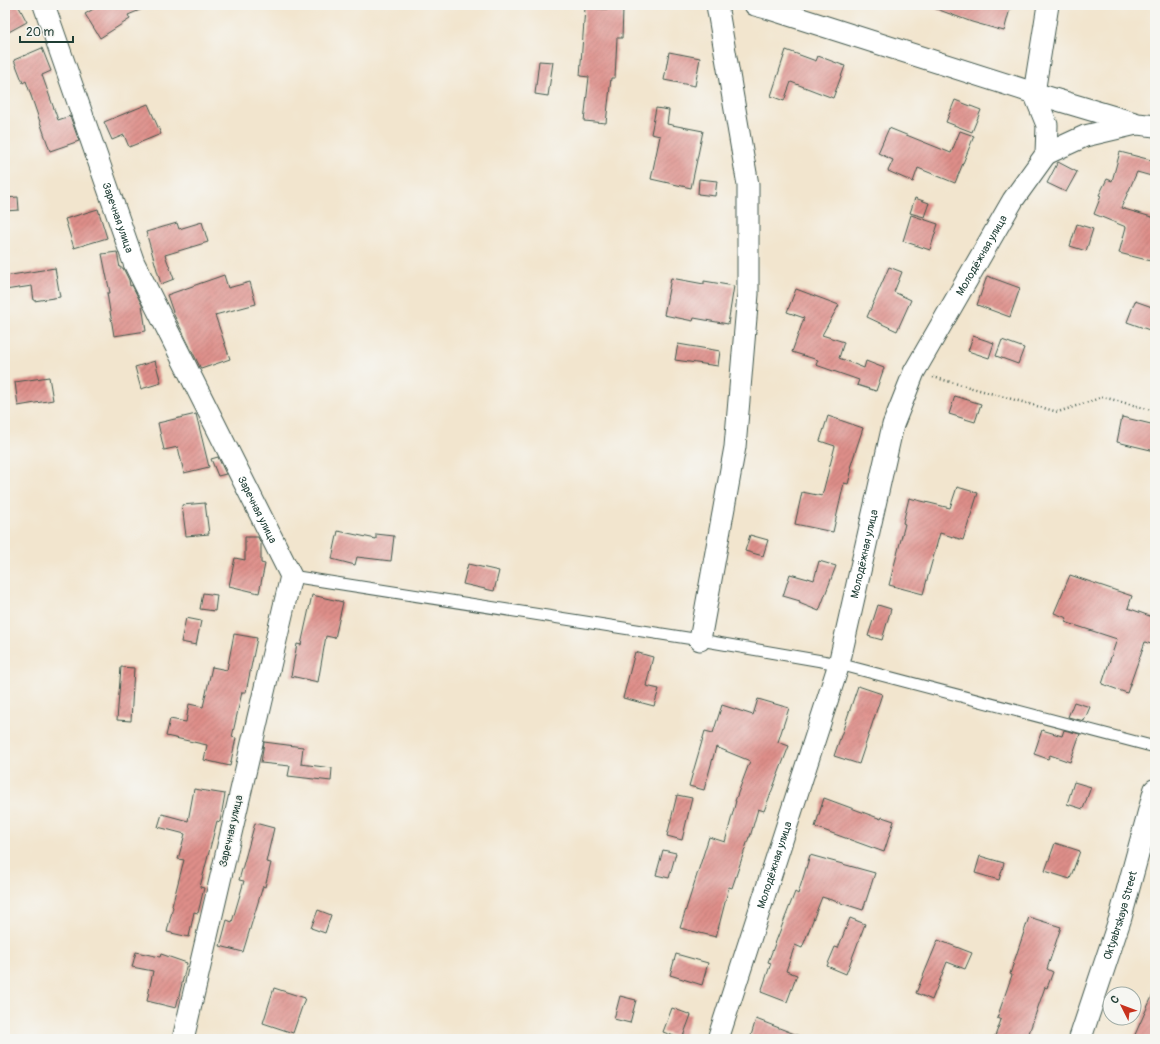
<svg xmlns="http://www.w3.org/2000/svg" width="1160" height="1044" viewBox="0 0 1160 1044" font-family="Pangolin,sans-serif">
<style>
.building{fill:url(#building-hatch)}
.lines{fill:none;stroke-linecap:round;stroke-linejoin:round}
.service-casing{stroke:#3f564b;stroke-width:13}
.minor-casing{stroke:#3f564b;stroke-width:23}
.tertiary-casing{stroke:#3f564b;stroke-width:24}
.path{stroke:#3f564b;stroke-width:2.5;stroke-dasharray:1 3;stroke-linecap:butt}
.service{stroke:#fff;stroke-width:11}
.minor{stroke:#fff;stroke-width:21}
.tertiary{stroke:#fff;stroke-width:22}
.labels{text-anchor:middle;dominant-baseline:central;stroke-width:3;stroke-linejoin:round;paint-order:stroke}
.street-label{font-size:11px;fill:#1f3d34;stroke:#f6f6f2}
</style>
<defs>
<pattern id="building-hatch" width="6" height="6" patternUnits="userSpaceOnUse"><rect width="6" height="6" fill="#de8e89"/><path d="M-1 1l2-2M0 6l6-6M5 7l2-2" fill="none" stroke="#b37571"/></pattern>
</defs>
<rect width="100%" height="100%" fill="#f6f6f2"/>
<filter id="ink" filterUnits="userSpaceOnUse"><feTurbulence type="fractalNoise" baseFrequency=".025" numOctaves="2"/><feDisplacementMap in="SourceGraphic" scale="8" xChannelSelector="R" yChannelSelector="G"/><feConvolveMatrix kernelMatrix="1 2 1 2 8 2 1 2 1" color-interpolation-filters="sRGB"/></filter>
<filter id="wash" filterUnits="userSpaceOnUse"><feTurbulence type="fractalNoise" baseFrequency=".012" numOctaves="4" result="noise"/><feDisplacementMap in="SourceGraphic" scale="16" xChannelSelector="R" yChannelSelector="G"/><feGaussianBlur stdDeviation="0.9" result="paint"/><feColorMatrix in="noise" values="0 0 0 0 0 0 0 0 0 0 0 0 0 0 0 0 0 1.4 0 .05"/><feComposite in="paint" operator="in"/></filter>
<g filter="url(#wash)">
<rect width="100%" height="100%" fill="#f2e5ce"/>
<g id="blocks">
<g class="building">
<path d="M5 5H18L27 22 5 34Z"/>
<path d="M100 5H152L128 15 130 19 100 38 85 14Z"/>
<path d="M931 5H1011L1004 31 972 22 931 7Z"/>
<path d="M585 8 623 10 622 38H617L615 78H611L606 123 584 121 589 77 580 76Z"/>
<path d="M42 48 51 71 42 75 58 120 70 116 79 141 50 151 26 81 23 83 14 60Z"/>
<path d="M786 50 816 61 818 56 845 66 833 98 791 82 784 101 771 96Z"/>
<path d="M669 52 700 58 695 86 664 80Z"/>
<path d="M539 61 553 62 548 96 535 94Z"/>
<path d="M955 100 981 110 972 132 946 122Z"/>
<path d="M148 104 161 134 129 147 124 135 112 140 104 122Z"/>
<path d="M656 108 669 110 667 124 703 131 691 188 651 179 660 136 651 134Z"/>
<path d="M889 128 951 153 960 131 974 136 955 183 918 168 913 182 888 171 893 160 878 153Z"/>
<path d="M1120 152 1155 161V177L1137 172 1121 208 1155 218V262L1119 253 1126 227 1094 214 1101 196 1099 195 1107 179 1112 181Z"/>
<path d="M1058 162 1077 172 1066 192 1047 183Z"/>
<path d="M699 179 717 181 715 196 698 194Z"/>
<path d="M18 197 19 210 5 211V198Z"/>
<path d="M915 198 929 203 924 217 910 213Z"/>
<path d="M98 209 107 238 74 248 65 219Z"/>
<path d="M911 215 938 224 930 250 903 241Z"/>
<path d="M202 222 208 242 165 255 174 279 161 284 146 232 177 223 179 229Z"/>
<path d="M1077 224 1093 229 1086 251 1070 246Z"/>
<path d="M117 252 120 268H123L129 280 130 286 132 285 142 305 146 331 114 336 107 293H110L102 254Z"/>
<path d="M889 267 902 272 894 292 911 300 897 331 867 317Z"/>
<path d="M55 268 60 297 34 301 32 286 5 290V276Z"/>
<path d="M224 275 228 288 250 282 256 304 215 315 230 359 201 369 174 315 167 295Z"/>
<path d="M987 276 1020 288 1010 317 977 305Z"/>
<path d="M671 278 704 284V281L734 286 728 324 694 318 693 321 664 315Z"/>
<path d="M796 289 839 305 822 335 844 342 839 358 864 368 866 361 884 368 876 391 857 385 859 380 816 365 818 360 792 352 804 318 787 312Z"/>
<path d="M1135 301 1155 308V332L1127 322Z"/>
<path d="M973 336 994 343 989 358 968 351Z"/>
<path d="M1002 340 1024 348 1018 364 996 356Z"/>
<path d="M678 344 720 351 718 366 675 360Z"/>
<path d="M155 361 161 383 141 389 135 367Z"/>
<path d="M49 377 53 400 18 406 15 382Z"/>
<path d="M955 396 981 404 975 422 949 414Z"/>
<path d="M196 414 209 467 184 473 178 447 164 450 158 423Z"/>
<path d="M828 416 863 428 850 468 852 469 848 484 844 483 833 532 795 524 802 492 822 496 835 446 820 441Z"/>
<path d="M1122 417 1155 425V451L1117 442Z"/>
<path d="M218 457 226 474 218 476 211 459Z"/>
<path d="M957 487 978 493 963 540 940 533 923 594 889 585 905 524 903 523 909 498 950 508Z"/>
<path d="M205 503 209 534 186 536 182 505Z"/>
<path d="M338 531 376 539V534L394 536 391 561 357 557 355 565 332 559Z"/>
<path d="M750 535 768 540 763 556 745 551Z"/>
<path d="M245 537H258L261 544V563L265 564 259 593 229 586 235 558 245 560Z"/>
<path d="M819 561 836 566 819 611 799 603 800 601 783 596 790 574 808 579V578L814 580Z"/>
<path d="M468 564 499 571 494 591 463 584Z"/>
<path d="M1070 575 1132 596 1128 608 1155 618V633L1151 644 1145 642 1127 693 1102 684 1117 639 1065 622 1067 618 1054 613Z"/>
<path d="M203 593 217 595 215 611 200 609Z"/>
<path d="M312 595 343 602 335 638 326 636 318 682 291 676 297 644 301 645Z"/>
<path d="M878 605 891 609 882 640 868 636Z"/>
<path d="M186 618 201 621 196 645 181 642Z"/>
<path d="M234 634 257 638 246 692H242L232 737 236 738 230 766 204 760 207 745 166 736 170 719 186 722 189 704 203 707 212 667 227 670Z"/>
<path d="M635 652 653 657 646 686 659 689 654 706 623 698Z"/>
<path d="M121 667 134 668 131 721 117 720Z"/>
<path d="M858 686 882 694 859 764 834 756Z"/>
<path d="M758 699 789 708 778 742 789 746 764 811 758 809 750 837H749L732 888 729 887 716 937 680 928 709 837 725 842 736 801H735L750 761 716 747 704 790 689 786 705 731 713 733 722 705 753 715Z"/>
<path d="M1074 702 1090 707 1084 721 1068 717Z"/>
<path d="M1042 730 1062 736 1064 730 1080 734 1070 762 1050 755 1048 759 1034 754Z"/>
<path d="M264 742 303 747 301 764 332 768 331 781 288 776 290 766 261 763Z"/>
<path d="M1074 782 1091 787 1083 809 1067 804Z"/>
<path d="M194 789 225 794 220 822 217 821 200 887 204 888 198 913 194 912 189 937 167 932 173 907 172 906 184 860 178 859 185 834 158 827 162 814 188 821Z"/>
<path d="M677 795 692 798 682 840 667 836Z"/>
<path d="M824 798 881 819 882 817 894 821 884 852 815 827Z"/>
<path d="M255 823 274 828 266 862 271 863 265 887 263 886 243 952 220 946 227 920 232 922 244 881 239 880Z"/>
<path d="M1055 843 1080 851 1070 879 1045 871Z"/>
<path d="M663 850 676 853 669 878 656 875Z"/>
<path d="M810 855 875 873 863 910 822 897 802 948 795 945 786 971 797 975 787 1002 761 992 771 963 768 962 795 892 798 894Z"/>
<path d="M980 856 1004 863 999 880 975 873Z"/>
<path d="M318 910 331 915 325 933 311 928Z"/>
<path d="M1029 917 1061 927 1047 969 1053 972 1047 988 1045 987 1027 1039H994L1001 1020 997 1018 1012 975 1010 974Z"/>
<path d="M850 918 865 924 846 974 827 966 835 947 838 948Z"/>
<path d="M938 940 972 953 965 969 947 962 932 1000 916 993Z"/>
<path d="M136 952 160 957 161 954 187 963 176 1008 147 1001 153 971 132 967Z"/>
<path d="M676 954 708 963 702 985 670 975Z"/>
<path d="M274 988 305 998 293 1033 263 1023Z"/>
<path d="M1155 990V1039H1133Z"/>
<path d="M620 996 636 1000 630 1023 614 1019Z"/>
<path d="M672 1008 691 1015 682 1039 663 1032Z"/>
<path d="M756 1019 805 1038 804 1039H750Z"/>
</g>
</g>
</g>
<g filter="url(#ink)">
<use href="#blocks" fill-opacity="0" stroke="#3f564b" stroke-width="1"/>
<g class="lines">
<defs>
<path id="service" d="M291 576 700 640 839 664 1155 747"/>
<g id="minor">
<path id="s1" d="M44 5 134 263 291 576 183 1039"/>
<path d="M755 5 770 9 1034 93 1138 124 1155 126"/>
<path d="M1046 154 1085 136 1136 124"/>
<path d="M700 640 735 447 748 294V185L717 5"/>
<path id="s2" d="M718 1039 839 664 893 425 914 372 1013 200 1046 154 1047 125 1034 93 1048 5"/>
</g>
<g id="tertiary">
<path id="s3" d="M1080 1039 1120 919 1155 790"/>
</g>
</defs>
<use href="#service" class="service-casing"/>
<use href="#minor" class="minor-casing"/>
<use href="#tertiary" class="tertiary-casing"/>
<path class="path" d="M933 377 1058 412 1103 397 1155 411"/>
<use href="#service" class="service"/>
<use href="#minor" class="minor"/>
<use href="#tertiary" class="tertiary"/>
</g>
</g>
<g class="labels">
<g class="street-label">
<text stroke="none"><textPath href="#s1" startOffset="225">Заречная улица</textPath></text>
<text stroke="none"><textPath href="#s2" startOffset="831">Молодёжная улица</textPath></text>
<text stroke="none"><textPath href="#s1" startOffset="549">Заречная улица</textPath></text>
<text stroke="none"><textPath href="#s2" startOffset="507">Молодёжная улица</textPath></text>
<text transform="translate(231 831) rotate(-77)">Заречная улица</text>
<text stroke="none"><textPath href="#s2" startOffset="183">Молодёжная улица</textPath></text>
<text stroke="none"><textPath href="#s3" startOffset="130">Oktyabrskaya Street</textPath></text>
</g>
</g>
<rect width="1160" height="1044" fill="none" stroke="#f6f6f2" stroke-width="20"/>
<g transform="translate(1122 1006) rotate(312)"><circle r="19" fill="#f6f6f2" stroke="#a0aca6"/>
<path d="M0-3L7 15L0 10L-7 15Z" fill="#c8321e"/>
<text y="-6" font-size="11" font-weight="bold" text-anchor="middle" fill="#1f3d34">С</text>
</g>
<path d="M20 36v6h53v-6" fill="none" stroke="#1f3d34" stroke-width="2"/>
<text x="26" y="36" font-size="12" fill="#1f3d34" stroke="#f6f6f2" stroke-width="3" paint-order="stroke">20 m</text>
</svg>
